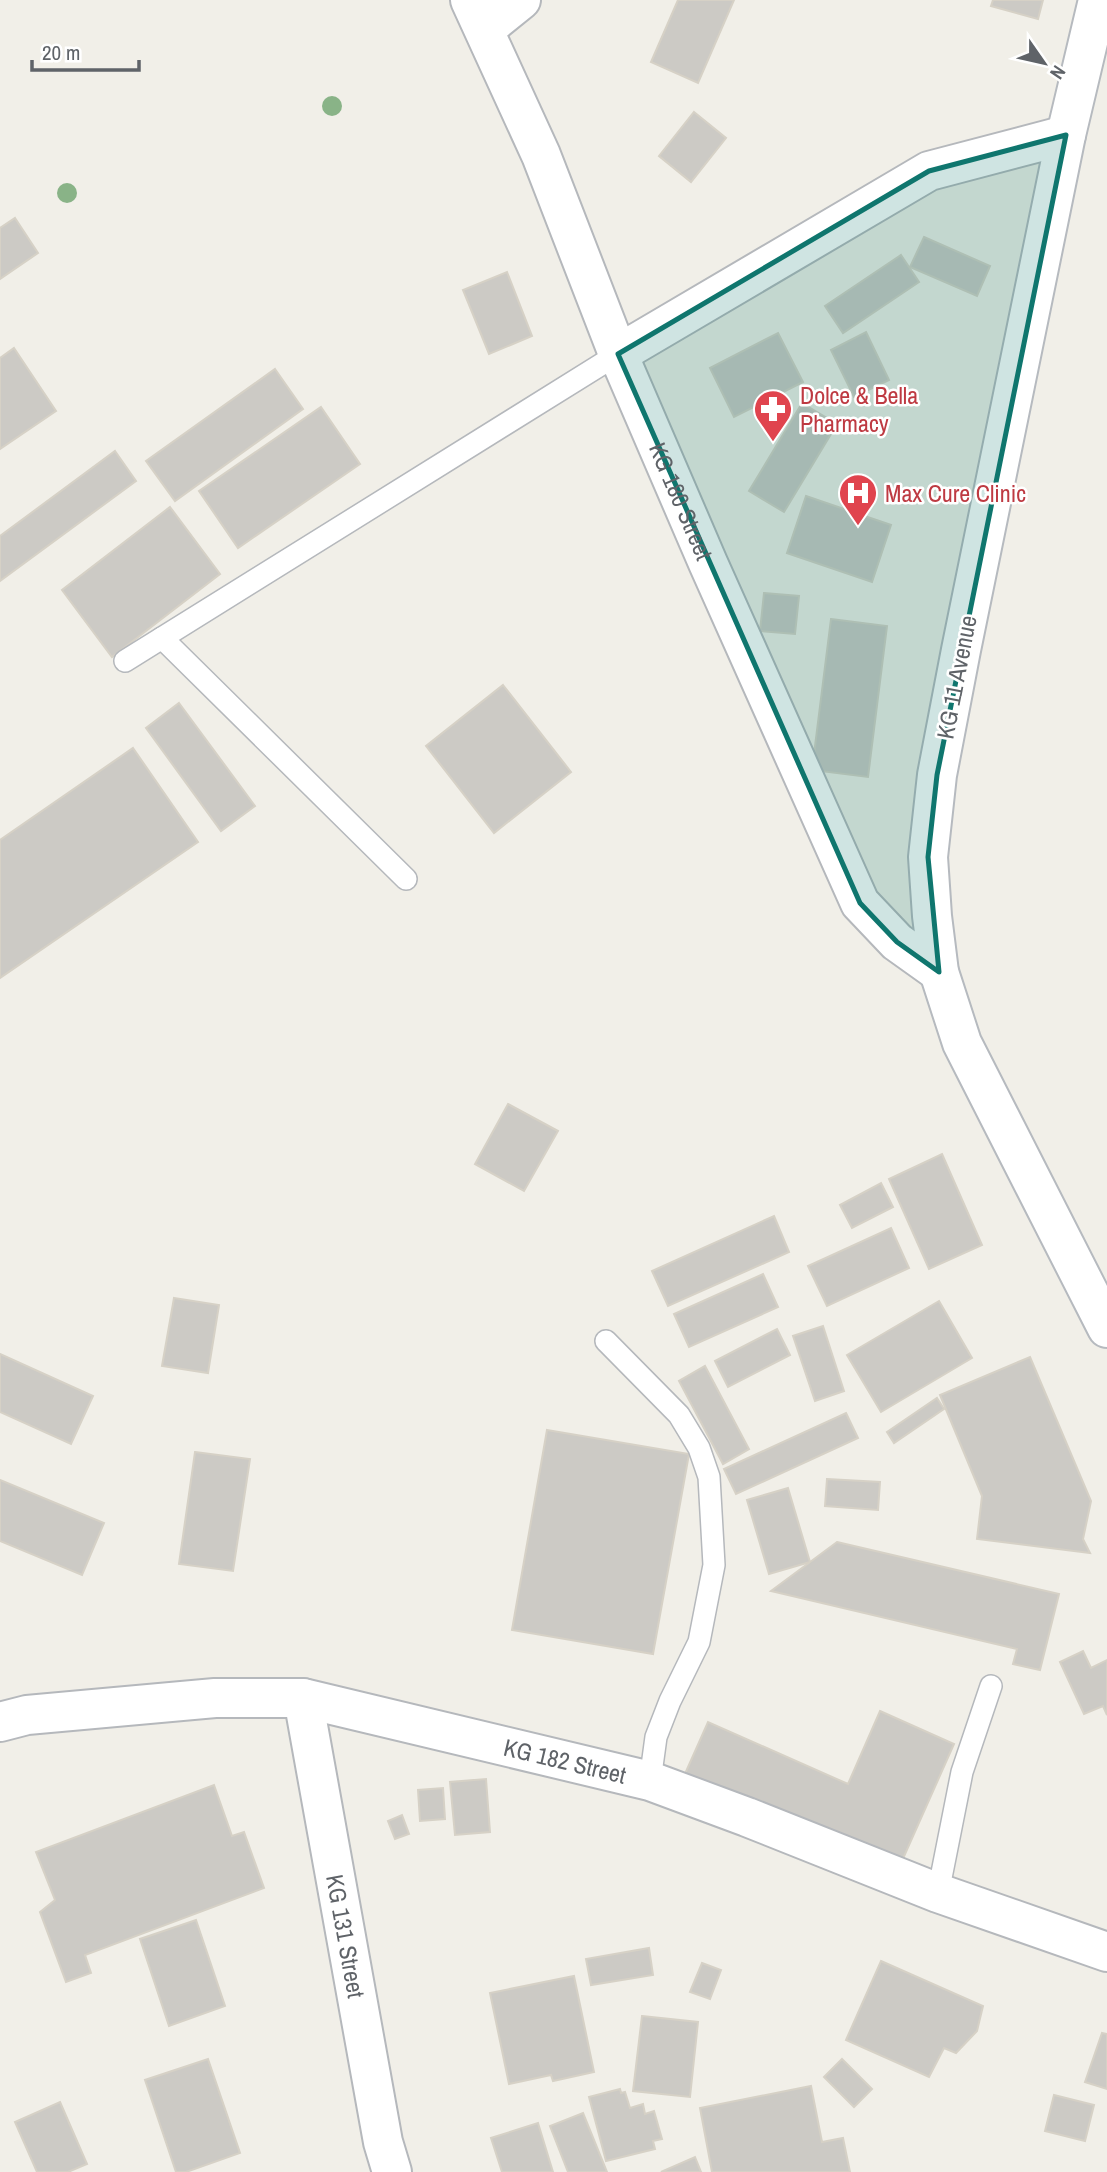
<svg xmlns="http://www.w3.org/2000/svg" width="1107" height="2172" viewBox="0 0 1107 2172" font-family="'Archivo Narrow',sans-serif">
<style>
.building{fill:#cccac5;stroke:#d6d1c6;stroke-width:2}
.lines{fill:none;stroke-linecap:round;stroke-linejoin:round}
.service-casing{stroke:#b5b8bc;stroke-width:24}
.minor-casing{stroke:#b5b8bc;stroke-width:42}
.tertiary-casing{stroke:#b5b8bc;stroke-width:42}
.secondary-casing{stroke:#b6babf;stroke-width:42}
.service{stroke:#fff;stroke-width:21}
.minor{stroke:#fff;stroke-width:38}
.tertiary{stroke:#fff;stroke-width:38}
.secondary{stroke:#fff;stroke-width:38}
.tree{fill:#89b387}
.marked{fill:#0f766e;fill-opacity:0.2;stroke:#0f766e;stroke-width:5;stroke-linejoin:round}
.labels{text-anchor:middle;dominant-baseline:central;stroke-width:5;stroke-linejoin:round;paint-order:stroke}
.health-label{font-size:24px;fill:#be3a42;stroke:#fff;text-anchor:start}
.street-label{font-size:24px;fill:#5f6368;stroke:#fff}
</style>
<rect width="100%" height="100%" fill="#f1efe8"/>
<g class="building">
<path d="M678 0H734L698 83 651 62Z"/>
<path d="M993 0H1043L1038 19 991 6Z"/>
<path d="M694 112 726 138 691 182 659 156Z"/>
<path d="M15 218 38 253 0 279V228Z"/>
<path d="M924 237 990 266 977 296 910 267Z"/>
<path d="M901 255 919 282 843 333 825 306Z"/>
<path d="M507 272 532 336 489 354 463 290Z"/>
<path d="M866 332 889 380 854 397 831 350Z"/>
<path d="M778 333 803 382 734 417 710 368Z"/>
<path d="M14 348 56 411 0 449V358Z"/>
<path d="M275 369 303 409 175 501 146 461Z"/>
<path d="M802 403 837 424 784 512 749 491Z"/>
<path d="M321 407 360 464 238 548 199 491Z"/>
<path d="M115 451 136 481 0 581V536Z"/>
<path d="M806 496 891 525 872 582 787 553Z"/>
<path d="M170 507 220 574 112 657 62 590Z"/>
<path d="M764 593 799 596 795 634 760 631Z"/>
<path d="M831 619 887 626 868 777 812 770Z"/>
<path d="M503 685 571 772 494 833 426 746Z"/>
<path d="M179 703 255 806 221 831 146 728Z"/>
<path d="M133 748 198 842 0 978V840Z"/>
<path d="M508 1104 558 1131 524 1191 475 1164Z"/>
<path d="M942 1154 982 1245 929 1269 889 1179Z"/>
<path d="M881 1183 893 1207 852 1228 840 1205Z"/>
<path d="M774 1216 789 1252 668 1306 652 1271Z"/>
<path d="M891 1228 909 1268 827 1306 808 1266Z"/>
<path d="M763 1274 778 1307 689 1347 674 1314Z"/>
<path d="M174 1298 219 1305 208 1373 162 1366Z"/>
<path d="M939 1301 972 1358 881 1412 847 1355Z"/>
<path d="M823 1326 844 1391 815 1401 793 1336Z"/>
<path d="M777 1329 790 1355 728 1387 715 1361Z"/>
<path d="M0 1354 93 1396 71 1444 0 1412Z"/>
<path d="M1030 1357 1091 1501 1083 1539 1090 1553 977 1539 982 1496 940 1395Z"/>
<path d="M705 1366 749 1449 723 1464 679 1381Z"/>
<path d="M937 1398 944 1409 894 1443 887 1432Z"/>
<path d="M846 1413 858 1438 736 1494 724 1469Z"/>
<path d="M547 1430 689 1454 653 1654 512 1630Z"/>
<path d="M195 1452 250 1459 233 1571 179 1564Z"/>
<path d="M827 1479 880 1482 878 1510 825 1506Z"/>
<path d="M0 1480 104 1523 82 1575 0 1541Z"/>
<path d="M788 1488 810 1562 769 1574 747 1500Z"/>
<path d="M837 1542 1059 1594 1040 1670 1013 1664 1017 1649 771 1591Z"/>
<path d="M1083 1651 1091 1668 1107 1660V1715L1103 1706 1084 1714 1060 1662Z"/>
<path d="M880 1711 954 1744 898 1870 684 1776 708 1722 848 1784Z"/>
<path d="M486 1779 490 1832 455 1835 450 1782Z"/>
<path d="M214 1785 232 1836 244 1832 264 1888 85 1955 91 1973 66 1982 40 1912 55 1900 36 1852Z"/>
<path d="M443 1788 445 1819 420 1821 418 1790Z"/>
<path d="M402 1815 409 1834 395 1839 388 1821Z"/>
<path d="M196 1920 225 2006 169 2026 140 1939Z"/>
<path d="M649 1948 653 1975 591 1985 586 1959Z"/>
<path d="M881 1961 983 2006 977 2031 956 2053 944 2048 929 2077 846 2040Z"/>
<path d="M702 1963 721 1970 710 1999 690 1992Z"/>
<path d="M574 1976 594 2072 553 2081 551 2075 509 2084 490 1993Z"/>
<path d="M642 2016 698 2022 690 2097 633 2091Z"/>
<path d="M1102 2033 1107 2034V2089L1085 2082Z"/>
<path d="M208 2059 240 2153 186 2172H176L145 2080Z"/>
<path d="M842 2059 872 2089 854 2107 824 2077Z"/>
<path d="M811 2086 822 2142 843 2138 850 2172H712L700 2108Z"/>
<path d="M620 2089 621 2093 625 2092 630 2108 643 2104 645 2114 654 2111 662 2139 653 2141 655 2149 606 2161 589 2097Z"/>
<path d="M1054 2095 1094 2105 1085 2141 1045 2131Z"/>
<path d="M60 2102 87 2164 68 2172H37L15 2122Z"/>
<path d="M583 2113 607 2172H568L550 2126Z"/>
<path d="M538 2123 553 2172H502L491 2138Z"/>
<path d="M695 2157 701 2172H661Z"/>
</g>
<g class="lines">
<defs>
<g id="service">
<path d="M162 638 406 879"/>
<path d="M125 661 618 354"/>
<path d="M606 1341 679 1415 699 1448 709 1477 714 1565 699 1642 670 1701 656 1737 650 1781"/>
<path d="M938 1893 962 1772 991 1686"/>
</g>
<g id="minor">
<path d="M485 29 521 0"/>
<path d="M618 354 929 171 1066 135"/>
<path id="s1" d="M303 1698 383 2142 392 2172"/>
</g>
<g id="tertiary">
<path id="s2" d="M470 0 541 155 618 354 708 563 860 903 897 942 939 972"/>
<path id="s3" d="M0 1722 27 1715 215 1698H303L650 1781 747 1817 938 1893 1107 1952"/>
</g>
<path id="secondary" d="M1098 0 1066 135 961 650 937 775 928 857 932 916 939 972 962 1043 1107 1328"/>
</defs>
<use href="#service" class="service-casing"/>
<use href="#minor" class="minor-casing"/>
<use href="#tertiary" class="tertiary-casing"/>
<use href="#secondary" class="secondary-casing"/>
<use href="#service" class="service"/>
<use href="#minor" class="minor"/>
<use href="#tertiary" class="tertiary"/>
<use href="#secondary" class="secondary"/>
</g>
<g class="tree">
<circle cx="332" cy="106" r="10"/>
<circle cx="67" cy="193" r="10"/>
</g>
<path class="marked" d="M1066 135 937 775 928 857 939 972 897 942 860 903 618 354 929 171Z"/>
<defs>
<symbol id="pharmacy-pin" viewBox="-11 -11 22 30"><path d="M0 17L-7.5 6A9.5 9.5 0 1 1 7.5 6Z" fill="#e0444e" stroke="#fff"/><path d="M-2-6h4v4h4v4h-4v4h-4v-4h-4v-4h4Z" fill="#fff"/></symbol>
<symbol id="hospital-pin" viewBox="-11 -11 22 30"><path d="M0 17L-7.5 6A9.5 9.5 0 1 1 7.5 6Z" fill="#e0444e" stroke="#fff"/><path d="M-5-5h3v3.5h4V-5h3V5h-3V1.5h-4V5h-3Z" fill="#fff"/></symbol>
</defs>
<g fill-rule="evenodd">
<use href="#pharmacy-pin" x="751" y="387" width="44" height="60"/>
<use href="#hospital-pin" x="836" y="471" width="44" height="60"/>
</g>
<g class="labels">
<g class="health-label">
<text x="800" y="395">Dolce &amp; Bella<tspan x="800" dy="28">Pharmacy</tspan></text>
<text x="885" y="493">Max Cure Clinic</text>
</g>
<g class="street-label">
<text stroke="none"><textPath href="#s2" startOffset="544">KG 180 Street</textPath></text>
<text transform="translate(956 677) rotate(-79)">KG 11 Avenue</text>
<text stroke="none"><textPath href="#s3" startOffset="574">KG 182 Street</textPath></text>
<text stroke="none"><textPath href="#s1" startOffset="242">KG 131 Street</textPath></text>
</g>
</g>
<g transform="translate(1044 63) rotate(124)" stroke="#ffffff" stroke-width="5" paint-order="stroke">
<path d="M0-5L12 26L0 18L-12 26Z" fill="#5f6368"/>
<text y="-10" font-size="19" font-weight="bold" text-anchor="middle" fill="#5f6368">N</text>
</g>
<path d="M32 60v10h107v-10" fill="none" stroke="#5f6368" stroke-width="3.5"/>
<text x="42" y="60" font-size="21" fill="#5f6368" stroke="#ffffff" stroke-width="5" paint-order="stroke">20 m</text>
</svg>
